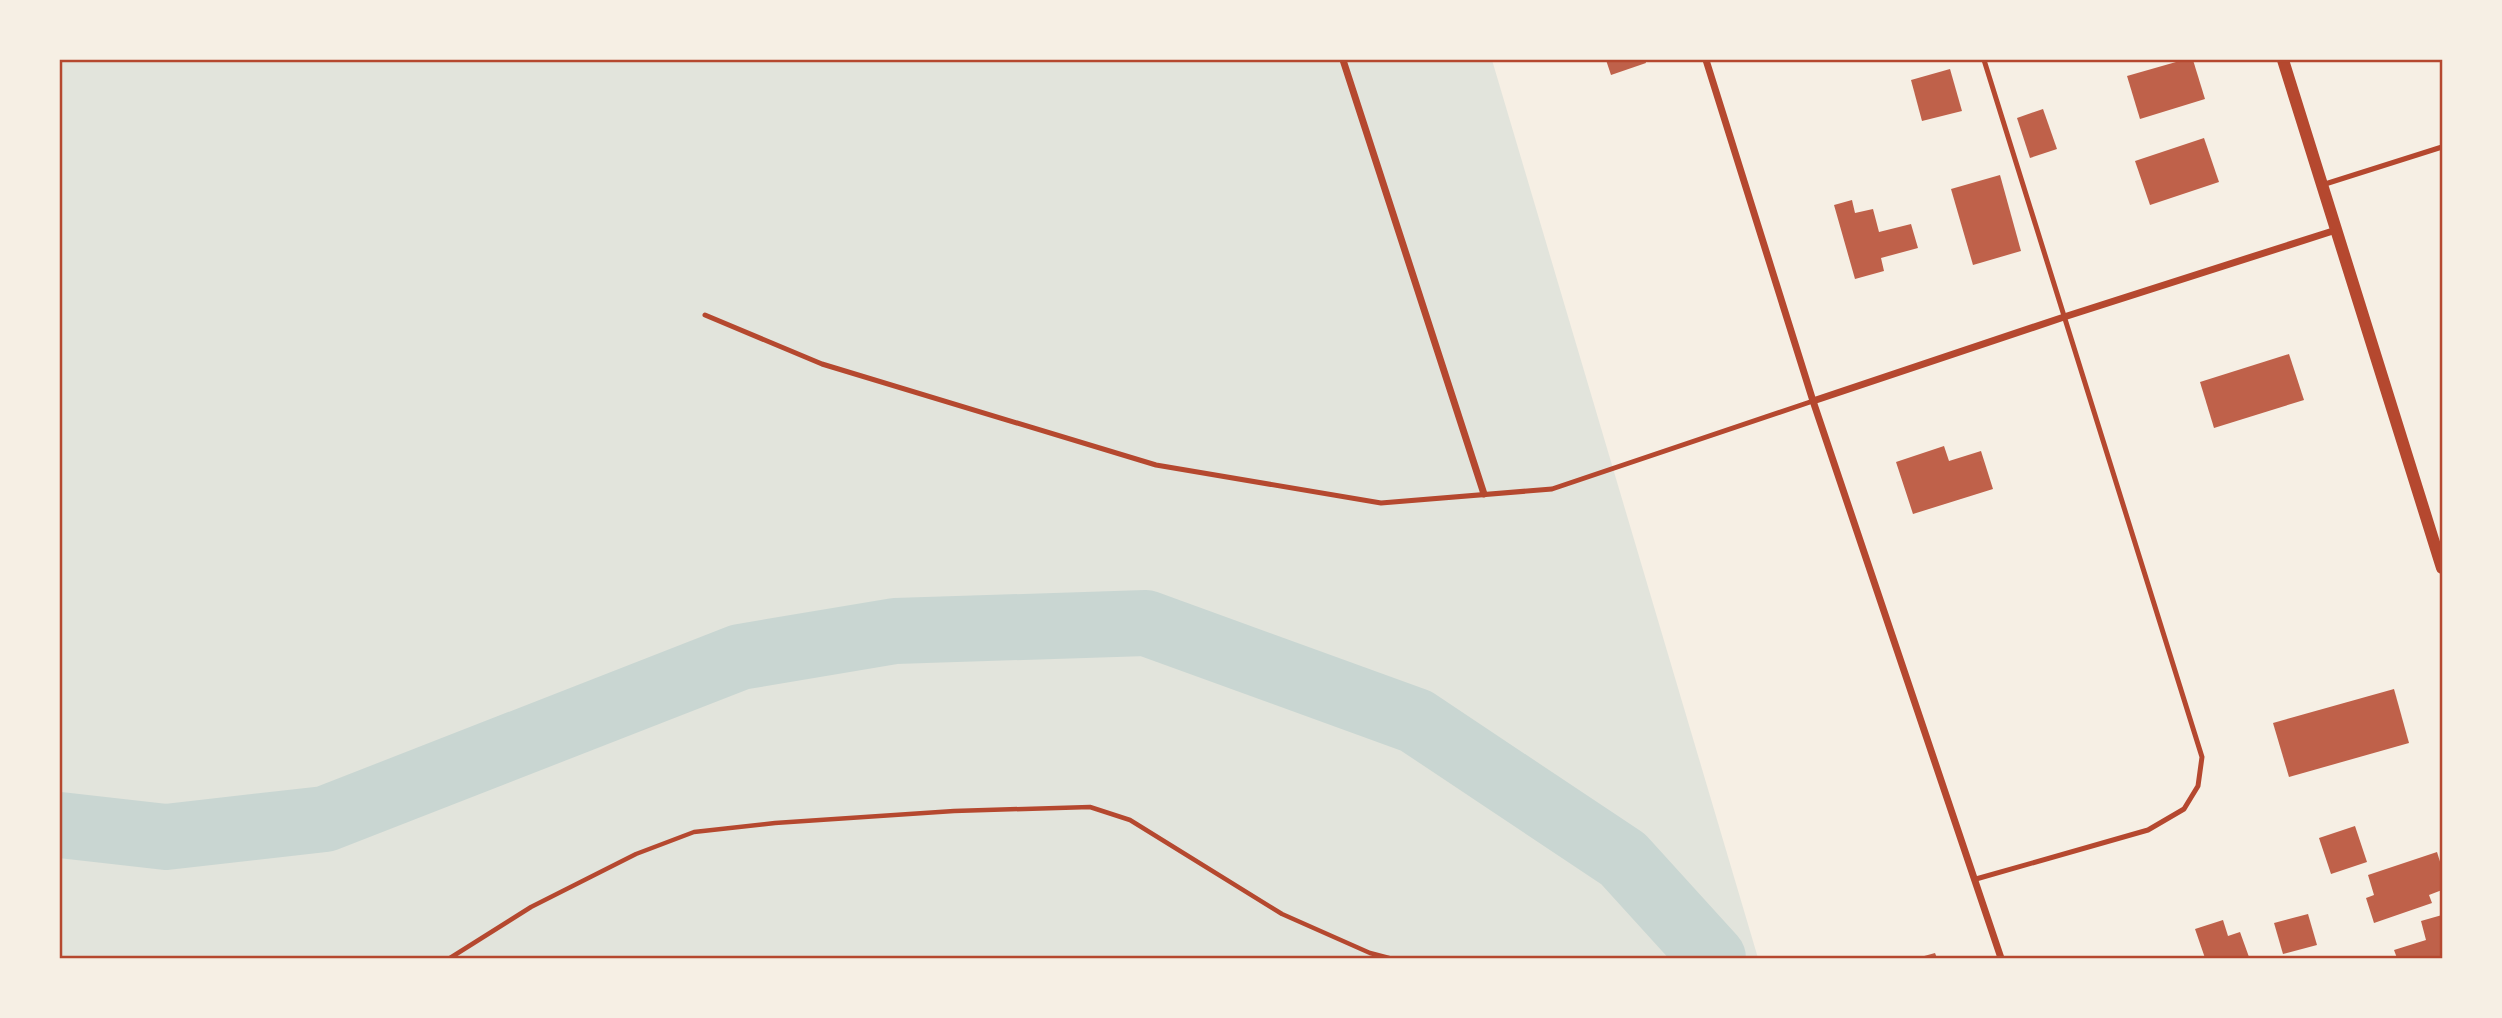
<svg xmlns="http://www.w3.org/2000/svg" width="2502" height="1018" viewBox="0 0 2502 1018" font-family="Karla,sans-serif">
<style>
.green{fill:#e2e4dc}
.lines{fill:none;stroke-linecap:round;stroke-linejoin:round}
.river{stroke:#c9d6d2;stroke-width:66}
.building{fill:#bf614a}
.path{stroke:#b5482f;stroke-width:4.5}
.service{stroke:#b5482f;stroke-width:5}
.minor{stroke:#b5482f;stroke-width:7}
.tertiary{stroke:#b5482f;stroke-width:12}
.neatline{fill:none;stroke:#b5482f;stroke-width:2.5}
</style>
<rect width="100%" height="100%" fill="#f6efe4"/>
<path class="green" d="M60 60H1492L1758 958H60Z"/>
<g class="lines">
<path class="river" d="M60 825 166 837 325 819 740 657 895 631 1146 623 1416 721 1623 859 1713 958"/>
</g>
<g class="building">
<path d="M1606 60H1645L1646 63 1611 75Z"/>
<path d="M2183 60H2193L2205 99 2140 119 2127 76Z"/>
<path d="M1950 69 1962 111 1922 121 1911 80Z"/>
<path d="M2043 109 2057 149 2030 158 2017 118Z"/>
<path d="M2204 138 2219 182 2150 205 2135 161Z"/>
<path d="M2000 175 2021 251 1973 265 1951 189Z"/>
<path d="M1852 200 1855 213 1873 209 1879 232 1911 224 1918 248 1881 258 1884 271 1855 279 1834 205Z"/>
<path d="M2289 354 2304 400 2214 428 2200 382Z"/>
<path d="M1944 446 1949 461 1981 451 1993 489 1913 514 1896 462Z"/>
<path d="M2394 689 2409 743 2289 777 2273 723Z"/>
<path d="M2355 826 2367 862 2331 874 2319 838Z"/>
<path d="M2437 852 2442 868V890L2429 895 2432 903 2374 923 2366 898 2374 895 2368 875Z"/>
<path d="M2308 914 2317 945 2283 954 2274 923Z"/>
<path d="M2442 915V958H2397L2394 950 2426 940 2421 921Z"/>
<path d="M2223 920 2228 936 2240 932 2249 957 2205 958 2195 929Z"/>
<path d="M1935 953 1937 958H1917Z"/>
</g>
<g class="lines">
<path class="path" d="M450 958 531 907 636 854 694 832 775 823 954 811 1090 807 1130 820 1282 914 1370 953 1389 958"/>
<g class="service">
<path d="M2322 185 2442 147"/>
<path d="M705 315 822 364 1156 465 1381 503 1552 489 1813 401"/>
<path d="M1976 879 2148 830 2184 809 2198 786 2202 757 1984 60"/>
</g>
<g class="minor">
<path d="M1343 60 1484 494"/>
<path d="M1706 60 1813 401 2001 958"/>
<path d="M1813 401 2064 317 2336 230"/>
</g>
<path class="tertiary" d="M2283 60 2442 568"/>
</g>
<rect width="2502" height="1018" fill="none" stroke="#f6efe4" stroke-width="122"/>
<rect x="61" y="61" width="2380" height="896" class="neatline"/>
</svg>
